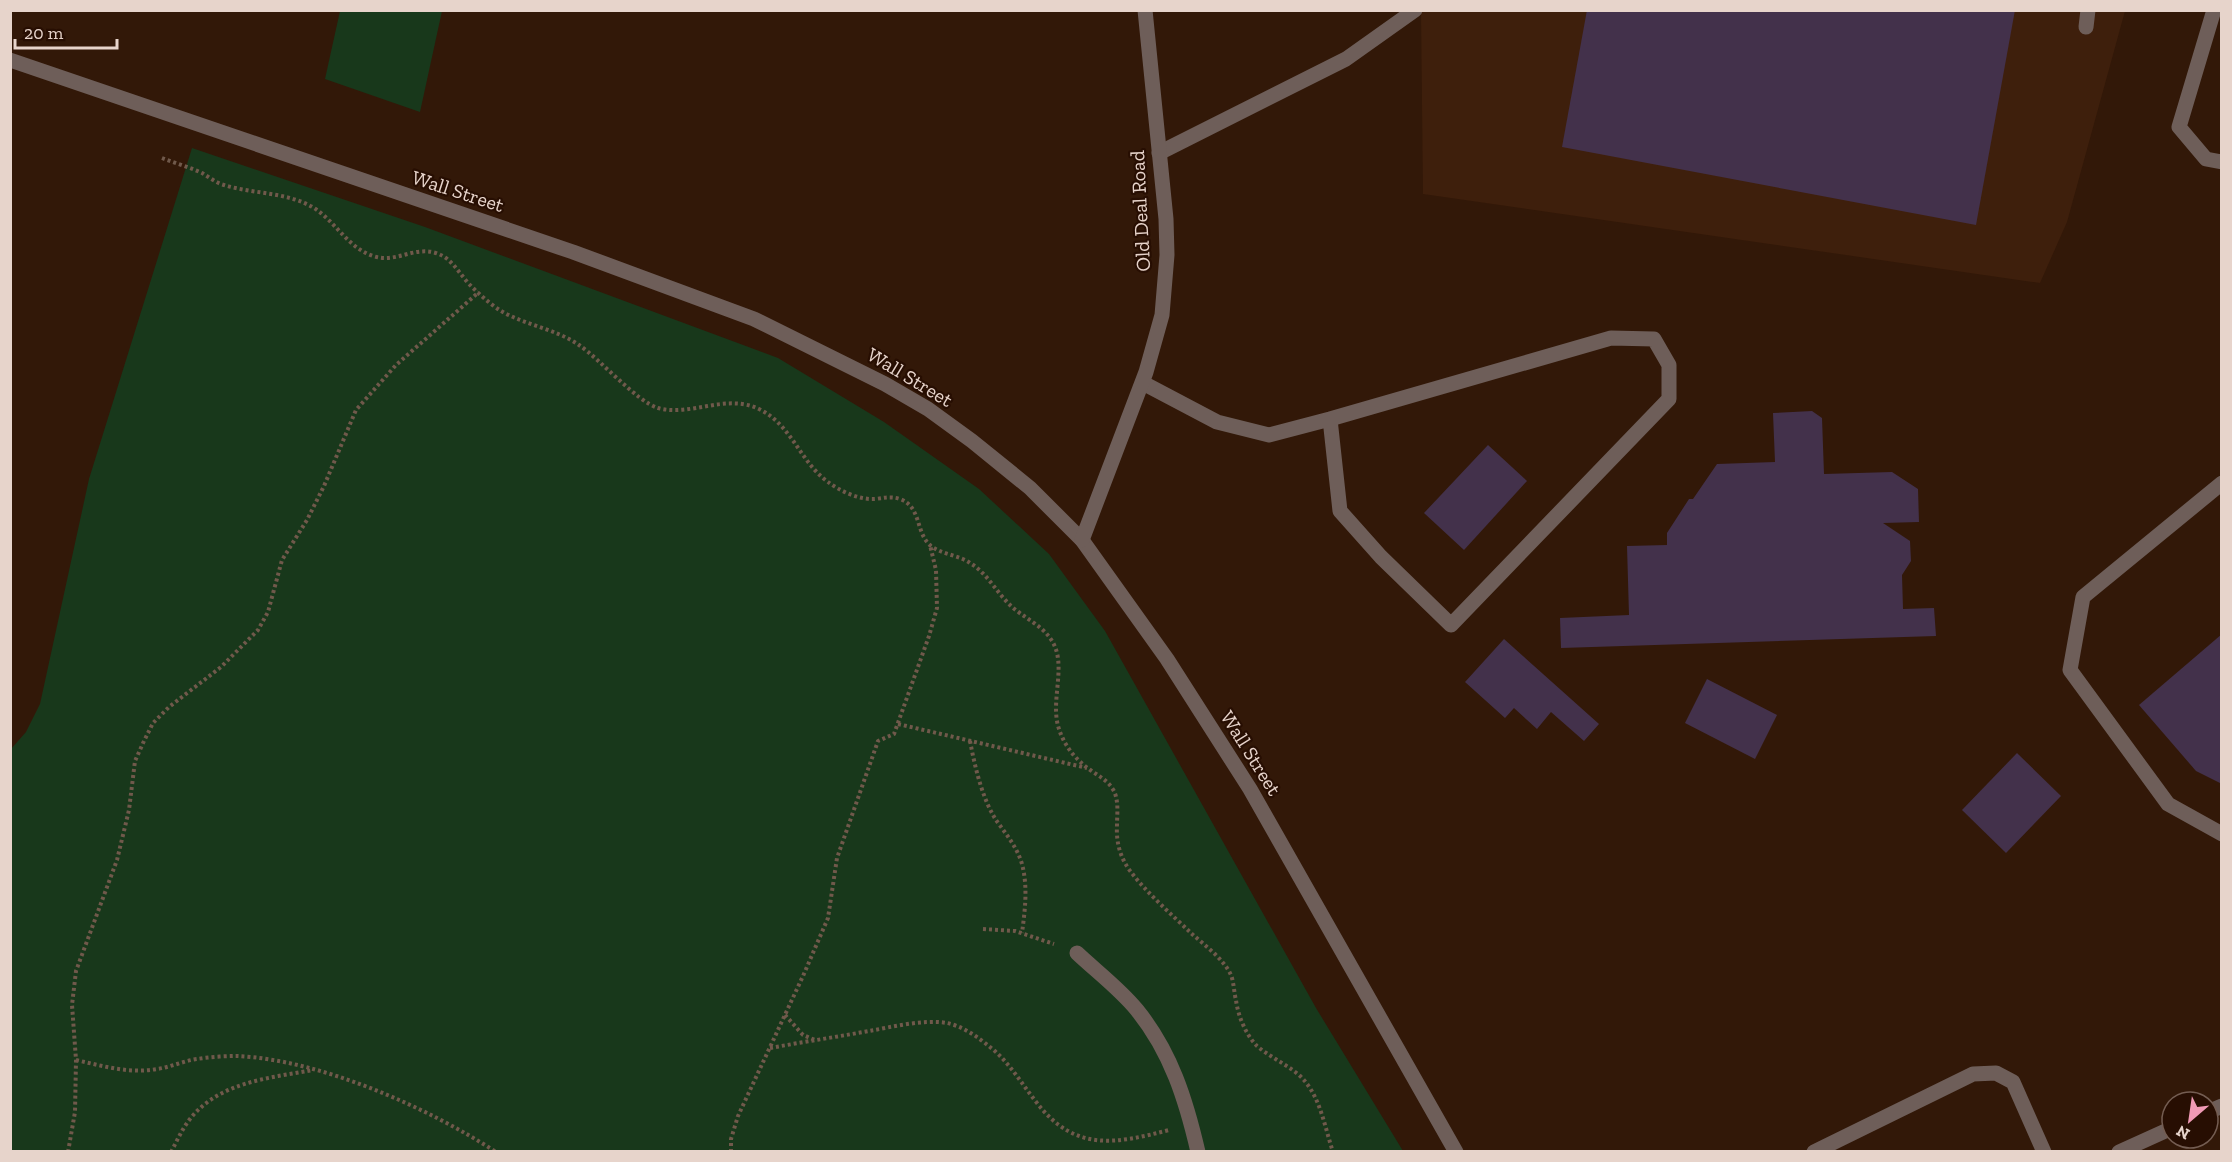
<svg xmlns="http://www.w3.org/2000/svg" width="2232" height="1162" viewBox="0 0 2232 1162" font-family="'Zilla Slab',serif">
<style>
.built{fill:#3e1f0c}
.green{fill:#18381b}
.building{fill:#43314b}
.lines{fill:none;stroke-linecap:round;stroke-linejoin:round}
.path{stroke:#70594b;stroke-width:4;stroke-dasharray:3 3;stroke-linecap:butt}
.minor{stroke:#6e5e59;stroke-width:15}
.labels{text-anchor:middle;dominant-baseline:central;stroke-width:4.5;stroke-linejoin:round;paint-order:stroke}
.street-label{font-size:20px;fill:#e7d4cb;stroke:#270e02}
</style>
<rect width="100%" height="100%" fill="#321808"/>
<path class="built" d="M1421 11H2125L2067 222 2040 283 1423 194Z"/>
<g class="green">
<path d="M340 11H442L420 112 325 79Z"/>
<path d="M192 148 425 227 778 358 884 422 979 489 1049 554 1105 631 1316 1008 1403 1151 11 1152V749L26 732 40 704 89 479Z"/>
</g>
<g class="building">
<path d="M1587 10H2015L1976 225 1562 147Z"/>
<path d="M1812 411 1822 418 1824 474 1892 472 1918 489 1919 522 1883 523 1910 541 1911 561 1902 575 1903 609 1934 608 1936 636 1561 648 1560 618 1629 615 1627 546 1667 545V533L1689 499H1693L1717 464 1775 462 1773 413Z"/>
<path d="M1488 445 1527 481 1464 550 1424 513Z"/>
<path d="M2222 634V784L2196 771 2139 705Z"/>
<path d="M1504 639 1599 724 1584 741 1551 712 1537 729 1514 708 1505 718 1465 682Z"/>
<path d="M1707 679 1777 715 1755 759 1685 723Z"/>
<path d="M2017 753 2061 796 2006 853 1962 810Z"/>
</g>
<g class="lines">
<g class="path">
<path d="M162 158C175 163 189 167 202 173 209 177 216 183 224 185 253 194 288 192 314 208 336 222 347 247 373 256 399 265 419 240 446 258 455 265 461 275 469 284 478 293 490 304 501 311 525 325 556 329 579 345 601 360 636 401 658 408 691 417 725 393 759 409 792 425 800 462 828 482 840 491 859 500 875 499 884 498 891 496 900 499 922 507 915 533 931 546 943 555 959 555 970 563 987 573 997 593 1011 606 1023 617 1041 625 1050 638 1069 663 1049 700 1059 729 1064 745 1075 759 1089 769 1098 776 1108 780 1114 791 1119 802 1117 814 1117 825 1116 842 1120 858 1131 872 1146 892 1172 915 1191 933 1204 945 1223 958 1231 975 1234 983 1234 993 1236 1000 1238 1016 1246 1035 1257 1046 1270 1057 1286 1064 1299 1075 1320 1094 1324 1125 1333 1152"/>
<path d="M898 724 1087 768"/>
<path d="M970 741C975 767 982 798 996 820 1006 834 1017 847 1022 864 1028 887 1025 910 1022 933"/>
<path d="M983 929 1015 931 1054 944"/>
<path d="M785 1015 803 1035 815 1040"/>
<path d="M770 1048C803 1042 836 1037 869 1031 892 1027 923 1019 947 1023 962 1026 978 1037 990 1047 1010 1063 1021 1083 1037 1103 1075 1152 1115 1144 1169 1130"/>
<path d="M76 1060C103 1066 129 1074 157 1069 171 1067 183 1061 197 1059 209 1057 225 1056 238 1056 320 1060 427 1107 496 1152"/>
<path d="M68 1152 75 1112 76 1060 72 1005 76 971 117 860 129 810 135 761 144 741 153 723 169 707 221 667 258 630 268 612 282 560 307 520 324 486 356 410 396 365 479 292"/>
<path d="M171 1152C177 1141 182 1129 190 1119 219 1082 269 1078 313 1070"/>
<path d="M731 1152V1139L738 1116 803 976 828 918 837 858 878 741 894 734 929 636 937 608 936 570 930 545"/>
</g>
<g class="minor">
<path d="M2214 10 2179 127 2206 159 2222 162"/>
<path d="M2086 27 2088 10"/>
<path d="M10 60 573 252 754 319 885 384 928 409 972 441 1030 488 1082 540 1167 659 1250 789 1456 1152"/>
<path d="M1159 153 1346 59 1415 10"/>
<path d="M1143 383 1217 422 1269 435 1330 419 1611 338 1654 339 1669 365V399L1451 625 1381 557 1340 511 1330 419"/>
<path d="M2222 483 2083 597 2070 670 2168 804 2222 834"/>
<path d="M1082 540 1146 372 1162 315 1167 255 1166 219 1145 10"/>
<path d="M1077 953C1096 971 1120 989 1137 1010 1171 1052 1186 1100 1198 1152"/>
<path d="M2208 1112 2222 1106"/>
<path d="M1814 1152 1973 1074 1996 1073 2013 1082 2044 1152"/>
<path d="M2119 1152 2172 1128"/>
</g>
</g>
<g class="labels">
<g class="street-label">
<text transform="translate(458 191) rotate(18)">Wall Street</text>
<text transform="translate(1140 211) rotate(-93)">Old Deal Road</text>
<text transform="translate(910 377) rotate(31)">Wall Street</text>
<text transform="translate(1251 753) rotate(58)">Wall Street</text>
</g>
</g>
<rect width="2232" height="1162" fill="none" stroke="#e7d4cb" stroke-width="24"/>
<g transform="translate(2190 1120) rotate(209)"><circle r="28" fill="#270e02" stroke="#745d52" stroke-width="1.5"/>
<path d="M0-4.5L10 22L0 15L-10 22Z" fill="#f09ab5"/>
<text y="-9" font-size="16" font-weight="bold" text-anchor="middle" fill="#e7d4cb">N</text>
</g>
<path d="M15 39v9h102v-9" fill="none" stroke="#e7d4cb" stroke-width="3"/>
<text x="24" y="39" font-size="18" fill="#e7d4cb" stroke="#270e02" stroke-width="4.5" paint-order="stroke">20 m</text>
</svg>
